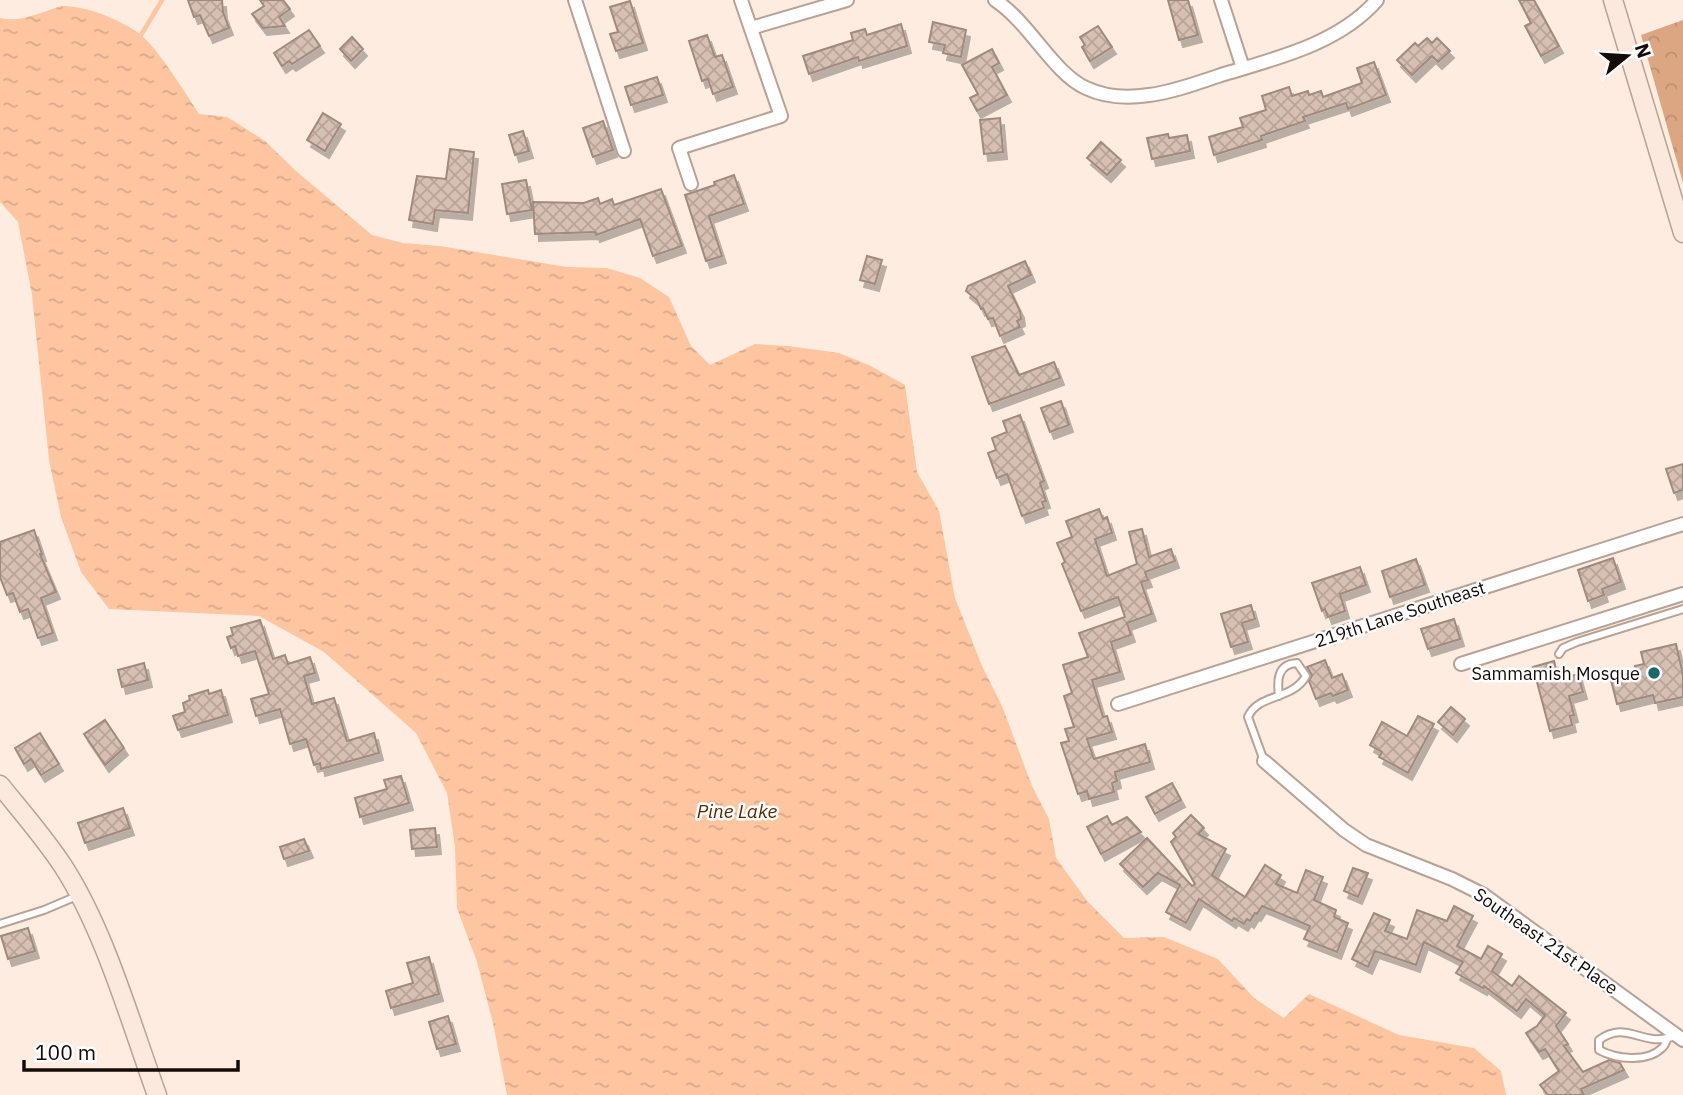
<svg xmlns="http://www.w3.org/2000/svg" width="1683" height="1095" viewBox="0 0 1683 1095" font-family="'IBM Plex Sans',sans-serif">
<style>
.forest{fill:url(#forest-crowns)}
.water{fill:url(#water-ripples)}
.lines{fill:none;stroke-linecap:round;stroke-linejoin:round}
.stream{stroke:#fec5a1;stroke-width:4.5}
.building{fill:url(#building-cross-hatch);stroke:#9f8a7d;stroke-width:2;filter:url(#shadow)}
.lane-casing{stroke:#b8a295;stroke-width:10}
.street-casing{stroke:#b8a295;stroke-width:16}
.secondary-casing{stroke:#b8a295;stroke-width:21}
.lane{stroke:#fff;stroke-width:6}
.street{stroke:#fff;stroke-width:12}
.secondary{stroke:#fbe9de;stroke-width:18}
.poi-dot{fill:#1b686f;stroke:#fdfdfd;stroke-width:2.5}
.labels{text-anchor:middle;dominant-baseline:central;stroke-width:5;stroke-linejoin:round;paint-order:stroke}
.street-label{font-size:18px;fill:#130b07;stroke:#fdfdfd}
.poi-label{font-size:18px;fill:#130b07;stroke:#fdfdfd;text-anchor:end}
.water-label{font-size:19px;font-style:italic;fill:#5b2900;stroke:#fdfdfd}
</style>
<defs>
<pattern id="forest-crowns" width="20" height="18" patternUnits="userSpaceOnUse" patternTransform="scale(1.75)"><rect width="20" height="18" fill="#dda683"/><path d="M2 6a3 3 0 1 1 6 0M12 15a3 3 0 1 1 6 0" fill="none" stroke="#bd8e70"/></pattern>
<pattern id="water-ripples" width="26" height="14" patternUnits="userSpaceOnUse" patternTransform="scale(1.75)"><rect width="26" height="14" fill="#fec5a1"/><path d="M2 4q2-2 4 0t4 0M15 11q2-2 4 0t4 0" fill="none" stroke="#d9a889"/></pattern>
<pattern id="building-cross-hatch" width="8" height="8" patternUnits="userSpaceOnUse" patternTransform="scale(1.75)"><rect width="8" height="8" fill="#d7c0b3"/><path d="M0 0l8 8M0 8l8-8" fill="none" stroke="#b8a498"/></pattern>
<filter id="shadow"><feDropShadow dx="4" dy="7" stdDeviation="0" flood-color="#0004"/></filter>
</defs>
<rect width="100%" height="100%" fill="#feece0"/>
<path class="forest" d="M1683 20V183L1641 35Z"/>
<path class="water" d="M61 6C84 5 123 20 141 35 161 53 184 91 199 114L227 117 265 141 296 171 372 235 403 243 440 246 567 267 607 268 640 278 669 297 691 346 710 365 755 344 789 346 839 353 869 365 905 385 917 472 939 511 955 598 982 666 1002 706 1032 786 1049 819 1056 858 1088 902 1124 938 1164 937 1218 959 1254 998 1284 1018 1309 994 1399 1035 1474 1048 1501 1071 1506 1095H507L493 1023 477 962 457 908 455 847 447 793 416 733 324 652 259 616 109 609 81 572 61 517 49 460 32 295 18 222 0 202V18C20 23 42 12 61 6Z"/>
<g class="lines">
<path class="stream" d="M141 35 162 0"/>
</g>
<g class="building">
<path d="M188 0H222L223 12 229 28 209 36 200 15 194 17Z"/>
<path d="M260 0H283L290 9 279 17 285 26 263 28 252 14 264 6Z"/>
<path d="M1168 0H1188L1198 35 1179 40Z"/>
<path d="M1519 0H1534L1559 46 1541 56 1525 26 1531 23Z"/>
<path d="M630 1 643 43 616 51 610 34 618 32 610 7Z"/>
<path d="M933 22 966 30 961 57 943 53 945 45 929 42Z"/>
<path d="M901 24 907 46 859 61 858 57 809 74 803 56 853 40 851 33 865 29 867 35Z"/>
<path d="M1098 26 1112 47 1090 61 1082 47 1085 45 1080 37Z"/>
<path d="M309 30 320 46 292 64 289 61 282 66 274 53Z"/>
<path d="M707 35 715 57 722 55 733 87 713 94 708 79 702 81 689 41Z"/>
<path d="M352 37 363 49 351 61 340 49Z"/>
<path d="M1427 38 1432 43 1437 38 1450 51 1438 62 1432 56 1412 75 1397 60 1415 43 1418 46Z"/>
<path d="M992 49 999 63 992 67 1007 95 977 111 970 98 978 94 962 65Z"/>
<path d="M1374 62 1386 95 1348 109 1346 103 1303 117 1305 121 1261 136 1262 140 1214 155 1209 137 1243 127 1240 118 1266 110 1262 96 1289 87 1292 96 1308 91 1309 95 1321 91 1323 97 1362 83 1357 68Z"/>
<path d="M657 77 663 95 631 105 625 87Z"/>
<path d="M323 113 341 124 325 151 307 140Z"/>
<path d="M1000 118 1003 152 984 154 980 120Z"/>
<path d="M603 121 613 150 593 157 583 128Z"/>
<path d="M523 131 529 151 515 155 509 135Z"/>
<path d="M1168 134 1169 138 1187 135 1190 151 1152 159 1147 138Z"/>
<path d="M1101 142 1121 160 1107 175 1087 158Z"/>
<path d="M450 149 474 152 468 213 435 210 433 224 409 220 417 176 446 179Z"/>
<path d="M734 175 744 204 709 216 722 256 706 261 685 195 715 185 714 182Z"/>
<path d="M526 180 532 210 507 214 502 184Z"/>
<path d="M661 189 682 246 653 256 640 219 596 235 595 232 535 234 533 202 584 203 598 198 600 204 612 199 614 205Z"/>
<path d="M867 256 882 260 875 284 860 280Z"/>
<path d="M1025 261 1031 275 1008 286 1020 311 1021 319 1017 321 1020 327 1000 336 993 318 988 319 983 308 981 309 977 300 966 291 968 286Z"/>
<path d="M1005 346 1019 375 1054 362 1060 378 989 404 972 357Z"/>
<path d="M1061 401 1069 425 1050 432 1041 408Z"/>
<path d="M1020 415 1044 481 1040 483 1046 501 1042 502 1044 508 1022 516 1007 474 997 478 988 453 996 450 992 438 1007 432 1003 421Z"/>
<path d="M1683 464V490L1674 493 1666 469Z"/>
<path d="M1099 509 1103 519 1107 517 1112 533 1095 539 1107 576 1137 564 1129 532 1142 529 1149 557 1171 549 1175 561 1145 572 1148 580 1141 582 1152 614 1127 623 1131 635 1111 642 1120 672 1092 680 1103 717 1107 716 1112 732 1087 739 1094 759 1145 744 1150 762 1115 772 1117 781 1112 783 1114 792 1089 799 1087 791 1078 794 1061 743 1069 741 1065 729 1074 727 1064 696 1072 693 1063 665 1088 657 1079 633 1125 617 1118 597 1081 611 1062 564 1065 562 1057 543 1072 537 1066 521Z"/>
<path d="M34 530 42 554H40L56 592 41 598 53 633 38 638 28 609 20 612 13 593 7 595 0 577V542Z"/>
<path d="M1613 558 1621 582 1602 589 1604 595 1588 601 1578 570Z"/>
<path d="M1416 559 1425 585 1390 597 1382 571Z"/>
<path d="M1360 567 1366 585 1340 594 1345 611 1328 617 1325 609 1322 611 1312 583Z"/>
<path d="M1251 605 1255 619 1242 623 1248 642 1231 647 1221 614Z"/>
<path d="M1454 619 1460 639 1428 649 1421 629Z"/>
<path d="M260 620 273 659 285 655 288 664 310 657 315 673 304 676 312 704 334 698 347 741 374 733 379 753 321 769 320 763 314 765 306 739 290 744 280 709 256 716 251 699 269 694 255 651 238 656 235 646 231 648 227 637 233 635 231 628Z"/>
<path d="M1676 644 1683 675V697L1655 703 1653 695 1617 704 1610 676 1636 670 1635 666 1644 664 1641 652Z"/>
<path d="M1325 660 1332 678 1342 674 1348 690 1333 696 1331 693 1316 699 1309 681 1312 675 1307 667Z"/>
<path d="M1554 661 1559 680 1578 674 1583 692 1569 696 1574 715 1570 716 1572 725 1550 731 1533 667Z"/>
<path d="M144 663 148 680 122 687 118 670Z"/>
<path d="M208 690 209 694 221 690 228 715 178 730 173 716 185 712 183 703 190 700 189 696Z"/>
<path d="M1451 707 1465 719 1453 735 1438 722Z"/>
<path d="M1418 716 1434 724 1408 773 1379 757 1382 752 1370 745 1382 722 1407 736Z"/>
<path d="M105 720 124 748 105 765 84 734Z"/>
<path d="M40 733 59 764 41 775 31 759 24 764 15 748Z"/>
<path d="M401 776 409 803 360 817 355 798 387 789 384 780Z"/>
<path d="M1172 783 1181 800 1155 814 1146 797Z"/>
<path d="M123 808 130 828 85 843 78 823Z"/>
<path d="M1191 815 1204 828 1198 834 1226 849 1212 875 1245 897 1265 865 1281 875 1276 884 1297 893 1306 870 1323 877 1314 900 1336 910 1334 917 1348 923 1337 952 1304 939 1310 926 1262 906 1257 914 1255 913 1250 921 1247 919 1244 924 1234 918 1232 921 1199 899 1186 923 1166 912 1180 885 1158 873 1143 887 1120 864 1147 838 1192 886 1195 884 1171 842 1176 837 1173 833Z"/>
<path d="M1107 816 1112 825 1127 817 1141 832 1101 854 1087 827Z"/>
<path d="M435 828 437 847 412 849 410 830Z"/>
<path d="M304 839 309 851 284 859 280 847Z"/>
<path d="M1353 868 1368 873 1358 897 1344 891Z"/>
<path d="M1454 906 1473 916 1457 946 1481 959 1488 946 1502 954 1492 971 1512 986 1519 976 1566 1013 1556 1026 1568 1044 1564 1046 1583 1072 1609 1060 1620 1063 1624 1070 1581 1089 1584 1095H1548L1540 1085 1559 1071 1545 1049 1539 1052 1526 1033 1537 1026 1545 1015 1526 999 1517 1011 1484 986 1483 988 1456 973 1463 962 1424 942 1416 965 1375 951 1368 967 1352 959 1374 913 1390 920 1385 931 1407 939 1417 910 1447 921Z"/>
<path d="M28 928 35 951 8 959 1 936Z"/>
<path d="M429 957 439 994 391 1008 386 991 413 983 407 963Z"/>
<path d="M448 1016 456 1044 437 1049 429 1022Z"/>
</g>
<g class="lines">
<defs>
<g id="lane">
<path d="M1559 654 1563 648 1577 642 1683 609"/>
<path d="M1264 761 1248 717C1258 693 1292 701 1306 676L1297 663C1277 664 1277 681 1279 696"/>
<path d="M0 924 44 910 77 896"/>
<path d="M1668 1038C1666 1041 1665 1046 1662 1048 1647 1063 1616 1059 1599 1050V1040C1620 1025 1632 1036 1653 1039 1661 1040 1669 1038 1676 1036"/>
</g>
<g id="street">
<path d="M575 0 624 151"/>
<path d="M995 0C1030 23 1053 73 1086 88 1105 97 1129 98 1149 95 1173 92 1197 83 1221 75 1274 59 1339 44 1377 0"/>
<path d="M1221 0 1243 68"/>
<path d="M751 28 847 0"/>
<path d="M691 184 679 148 781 116 741 0"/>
<path d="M1461 664 1683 594"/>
<path d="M1118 704 1683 524"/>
<path d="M1264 761 1344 830 1366 845 1452 879 1484 895 1683 1040"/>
</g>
<g id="secondary">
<path d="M1613 0 1683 233"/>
<path d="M0 785C21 811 44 837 63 866 105 931 130 1021 157 1095"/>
</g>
</defs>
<use href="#lane" class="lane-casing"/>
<use href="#street" class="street-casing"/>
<use href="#secondary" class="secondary-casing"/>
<use href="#lane" class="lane"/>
<use href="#street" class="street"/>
<use href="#secondary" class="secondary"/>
</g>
<circle class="poi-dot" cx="1654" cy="673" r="7"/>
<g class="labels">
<g class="street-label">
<text transform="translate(1400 614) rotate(-18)">219th Lane Southeast</text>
<text transform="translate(1546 941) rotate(35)">Southeast 21st Place</text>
</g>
<g class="poi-label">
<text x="1640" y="673">Sammamish Mosque</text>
</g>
<g class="water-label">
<text x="737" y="811">Pine Lake</text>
</g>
</g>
<g transform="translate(1627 56) rotate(72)" stroke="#fdfdfd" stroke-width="5" paint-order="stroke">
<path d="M0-5L12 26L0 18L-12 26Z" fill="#130b07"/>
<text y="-10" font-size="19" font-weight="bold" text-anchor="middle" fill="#130b07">N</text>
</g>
<path d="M24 1060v10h214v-10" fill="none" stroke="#130b07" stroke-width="3.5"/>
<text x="35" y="1060" font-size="21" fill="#130b07" stroke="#fdfdfd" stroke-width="5" paint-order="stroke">100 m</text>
</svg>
